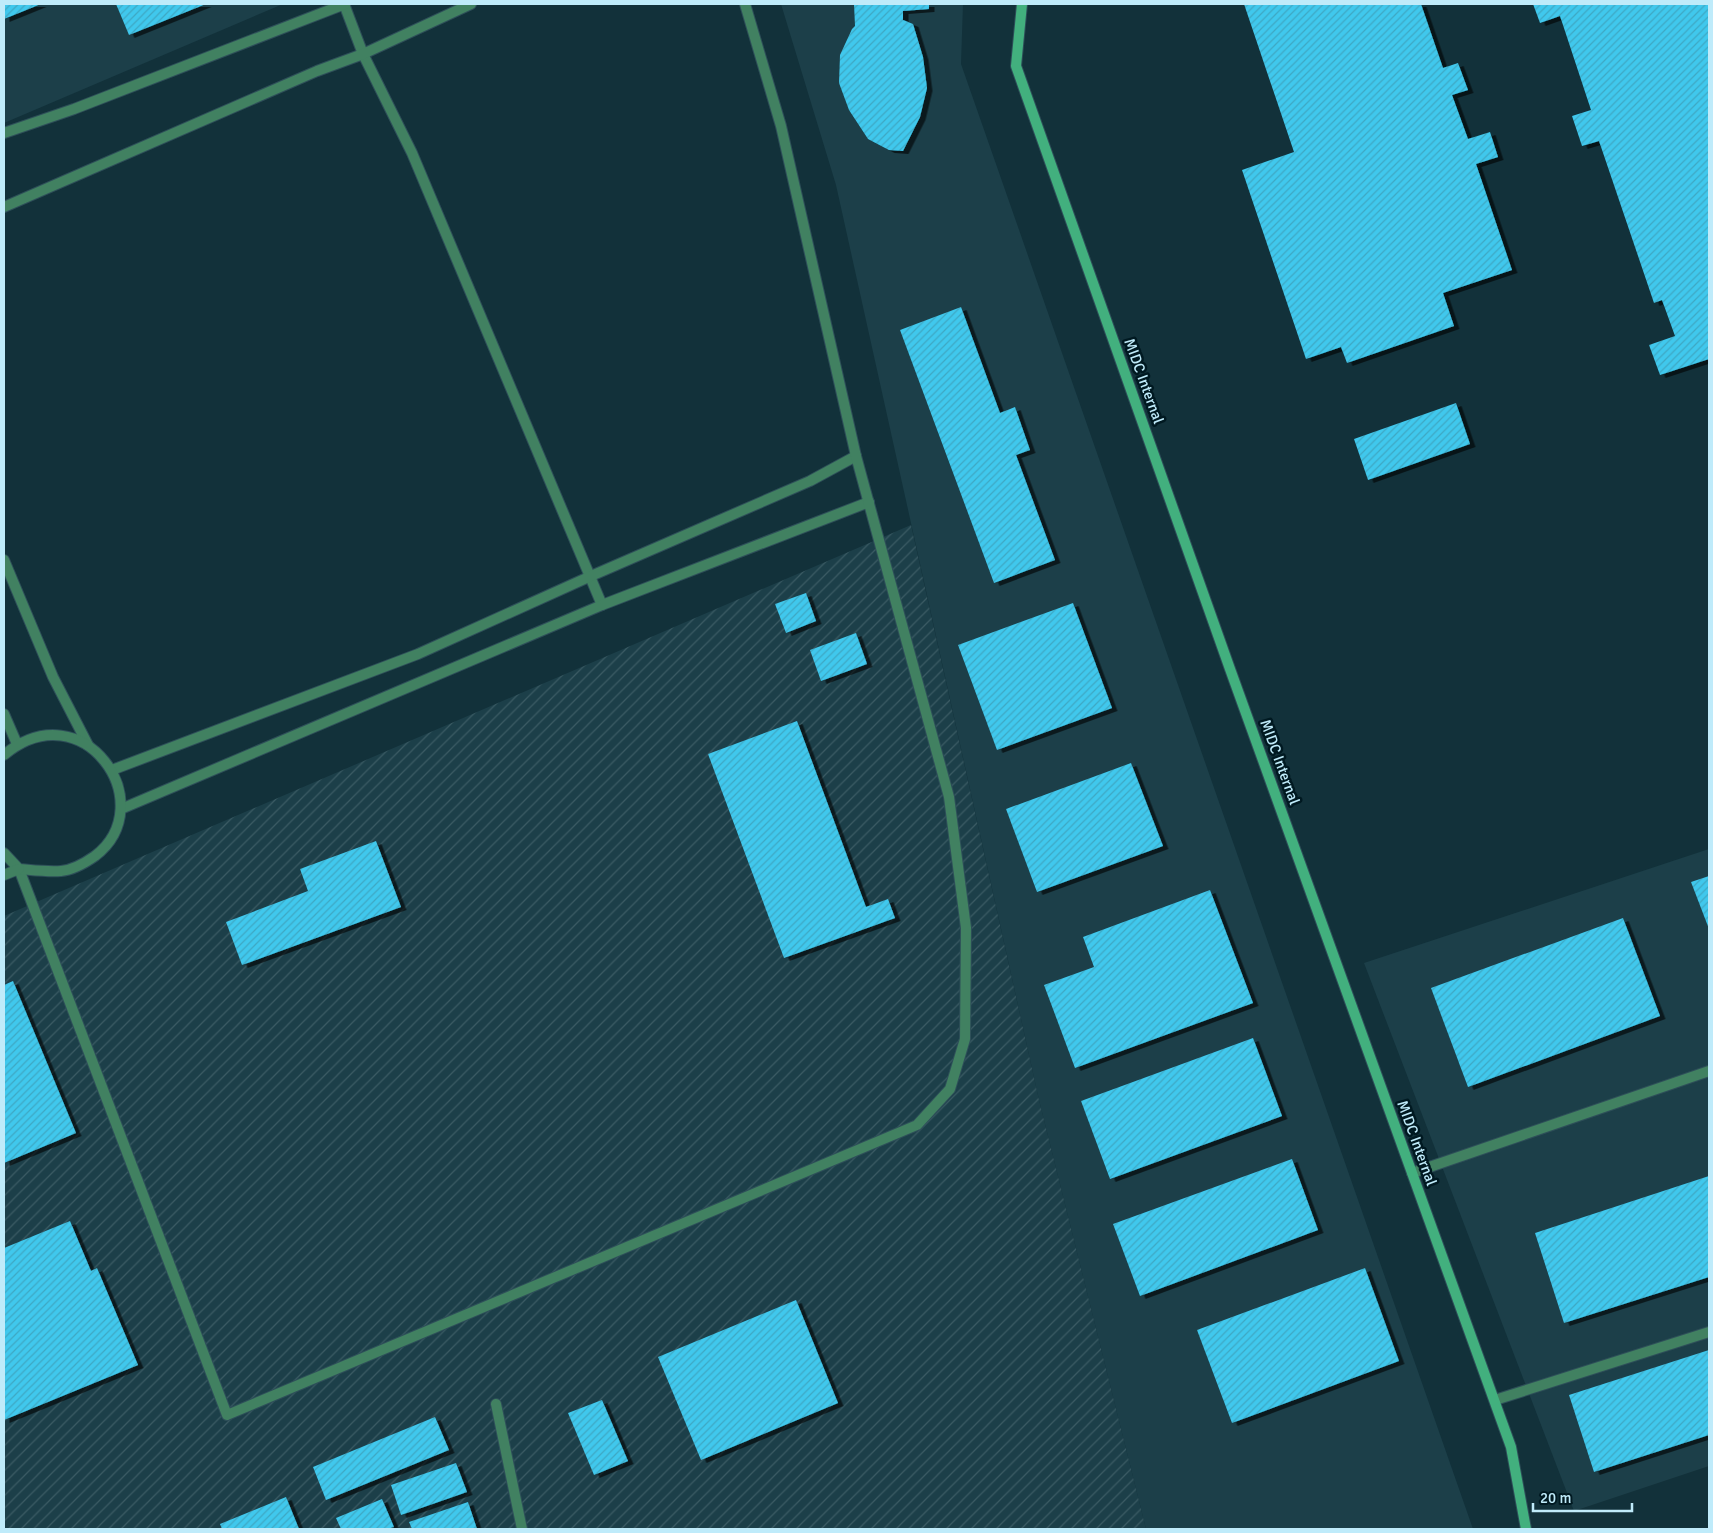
<svg xmlns="http://www.w3.org/2000/svg" width="1713" height="1533" viewBox="0 0 1713 1533" font-family="Signika,sans-serif">
<style>
.built{fill:#1c3f49}
.industrial{fill:url(#industrial-furrows)}
.building{fill:url(#building-hatch);filter:url(#shadow)}
.lines{fill:none;stroke-linecap:round;stroke-linejoin:round}
.lane-casing{stroke:#2e4f59;stroke-width:12}
.street-casing{stroke:#2e4f59;stroke-width:12}
.secondary-casing{stroke:#2e4f59;stroke-width:12}
.lane{stroke:#418161;stroke-width:10}
.street{stroke:#418161;stroke-width:10}
.secondary{stroke:#42b07e;stroke-width:10}
.labels{text-anchor:middle;dominant-baseline:central;stroke-width:5;stroke-linejoin:round;paint-order:stroke}
.street-label{font-size:15px;fill:#bfebfa;stroke:#001921}
</style>
<defs>
<pattern id="industrial-furrows" width="10" height="10" patternUnits="userSpaceOnUse" patternTransform="scale(1.25)"><rect width="10" height="10" fill="#1c3f49"/><path d="M-1 1l2-2M0 10L10 0M9 11l2-2" fill="none" stroke="#3b5b64"/></pattern>
<pattern id="building-hatch" width="6" height="6" patternUnits="userSpaceOnUse" patternTransform="scale(1.25)"><rect width="6" height="6" fill="#3fc8ed"/><path d="M-1 1l2-2M0 6l6-6M5 7l2-2" fill="none" stroke="#3ea8c4"/></pattern>
<filter id="shadow"><feDropShadow dx="5.5" dy="3" stdDeviation="0" flood-color="#0009"/></filter>
</defs>
<rect width="100%" height="100%" fill="#12313a"/>
<g class="built">
<path d="M4 4H283L4 123Z"/>
<path d="M781 4H963L961 64 1473 1529H1146L1039 1100 836 185Z"/>
<path d="M1709 849V1466L1574 1511 1364 963Z"/>
</g>
<path class="industrial" d="M911 525 1039 1100 1146 1529H4V916Z"/>
<g class="building">
<path d="M4 4H41L4 19Z"/>
<path d="M116 4H206L129 35Z"/>
<path d="M854 4H929V9L903 11V20L913 24 923 57 927 88 920 117 903 151 889 150 868 139 849 110 839 83 840 55 852 29 855 26Z"/>
<path d="M1244 4H1421L1443 68 1458 63 1468 90 1452 95 1468 139 1490 132 1498 157 1476 164 1512 270 1443 293 1454 326 1347 363 1341 347 1306 359 1242 170 1294 152Z"/>
<path d="M1533 4H1709V359L1660 375 1649 345 1675 336 1662 300 1654 303 1599 141 1582 146 1572 116 1591 110 1560 16 1540 23Z"/>
<path d="M961 307 1000 413 1015 407 1030 450 1016 455 1055 560 994 583 900 330Z"/>
<path d="M1456 403 1470 444 1368 480 1354 439Z"/>
<path d="M806 593 816 621 786 633 775 604Z"/>
<path d="M1073 603 1112 708 997 750 958 645Z"/>
<path d="M856 633 867 664 821 681 810 650Z"/>
<path d="M797 721 866 907 888 899 895 918 784 958 708 754Z"/>
<path d="M1131 763 1163 846 1037 892 1006 809Z"/>
<path d="M376 841 401 907 242 965 226 922 308 891 300 869Z"/>
<path d="M1709 876V929L1691 882Z"/>
<path d="M1210 890 1253 1003 1075 1068 1044 985 1094 967 1083 937Z"/>
<path d="M1623 918 1660 1016 1468 1087 1431 988Z"/>
<path d="M13 981 76 1133 4 1163V985Z"/>
<path d="M1253 1038 1282 1116 1110 1179 1081 1101Z"/>
<path d="M1292 1159 1318 1230 1140 1296 1113 1224Z"/>
<path d="M1709 1176V1277L1564 1323 1535 1233Z"/>
<path d="M70 1221 91 1271 97 1268 138 1365 4 1420V1248Z"/>
<path d="M1365 1268 1399 1361 1232 1423 1197 1330Z"/>
<path d="M796 1300 838 1403 701 1460 658 1357Z"/>
<path d="M1709 1350V1435L1594 1472 1569 1395Z"/>
<path d="M602 1400 628 1461 594 1475 568 1413Z"/>
<path d="M435 1417 449 1450 326 1500 313 1467Z"/>
<path d="M456 1463 467 1492 401 1515 391 1485Z"/>
<path d="M286 1497 299 1529H222L220 1524Z"/>
<path d="M382 1499 394 1527 387 1529H341L336 1518Z"/>
<path d="M468 1502 477 1529H412L409 1522Z"/>
</g>
<g class="lines">
<defs>
<g id="lane">
<path d="M344 4 363 54 412 153 602 605"/>
<path d="M4 133 74 109 345 4"/>
<path d="M4 207 317 71 363 54 471 4"/>
<path d="M112 770 418 654 591 576 810 481 856 456"/>
<path d="M121 809 602 605 869 502"/>
<path d="M19 869 227 1415 917 1125 950 1089 965 1039 966 928 949 797 856 456 781 126 745 4"/>
<path d="M1495 1400 1709 1332"/>
<path d="M496 1404 522 1529"/>
</g>
<g id="street">
<path d="M4 560 53 677 88 745"/>
<path d="M4 714 17 744"/>
<path d="M4 755C83 689 163 804 95 856 85 863 73 870 61 871 47 872 32 870 19 869L4 853"/>
<path d="M4 875 19 869"/>
<path d="M1412 1173 1709 1071"/>
</g>
<path id="secondary" d="M1022 4 1016 66 1230 669 1511 1447 1526 1529"/>
</defs>
<use href="#lane" class="lane-casing"/>
<use href="#street" class="street-casing"/>
<use href="#secondary" class="secondary-casing"/>
<use href="#lane" class="lane"/>
<use href="#street" class="street"/>
<use href="#secondary" class="secondary"/>
</g>
<g class="labels">
<g class="street-label">
<text transform="translate(1144 381) rotate(70)">MIDC Internal</text>
<text transform="translate(1280 762) rotate(70)">MIDC Internal</text>
<text transform="translate(1417 1143) rotate(70)">MIDC Internal</text>
</g>
</g>
<rect width="1713" height="1533" fill="none" stroke="#bfebfa" stroke-width="10"/>
<path d="M1533 1503v8h99v-8" fill="none" stroke="#bfebfa" stroke-width="2.5"/>
<text x="1540" y="1503" font-size="15" fill="#bfebfa" stroke="#001921" stroke-width="4" paint-order="stroke">20 m</text>
</svg>
